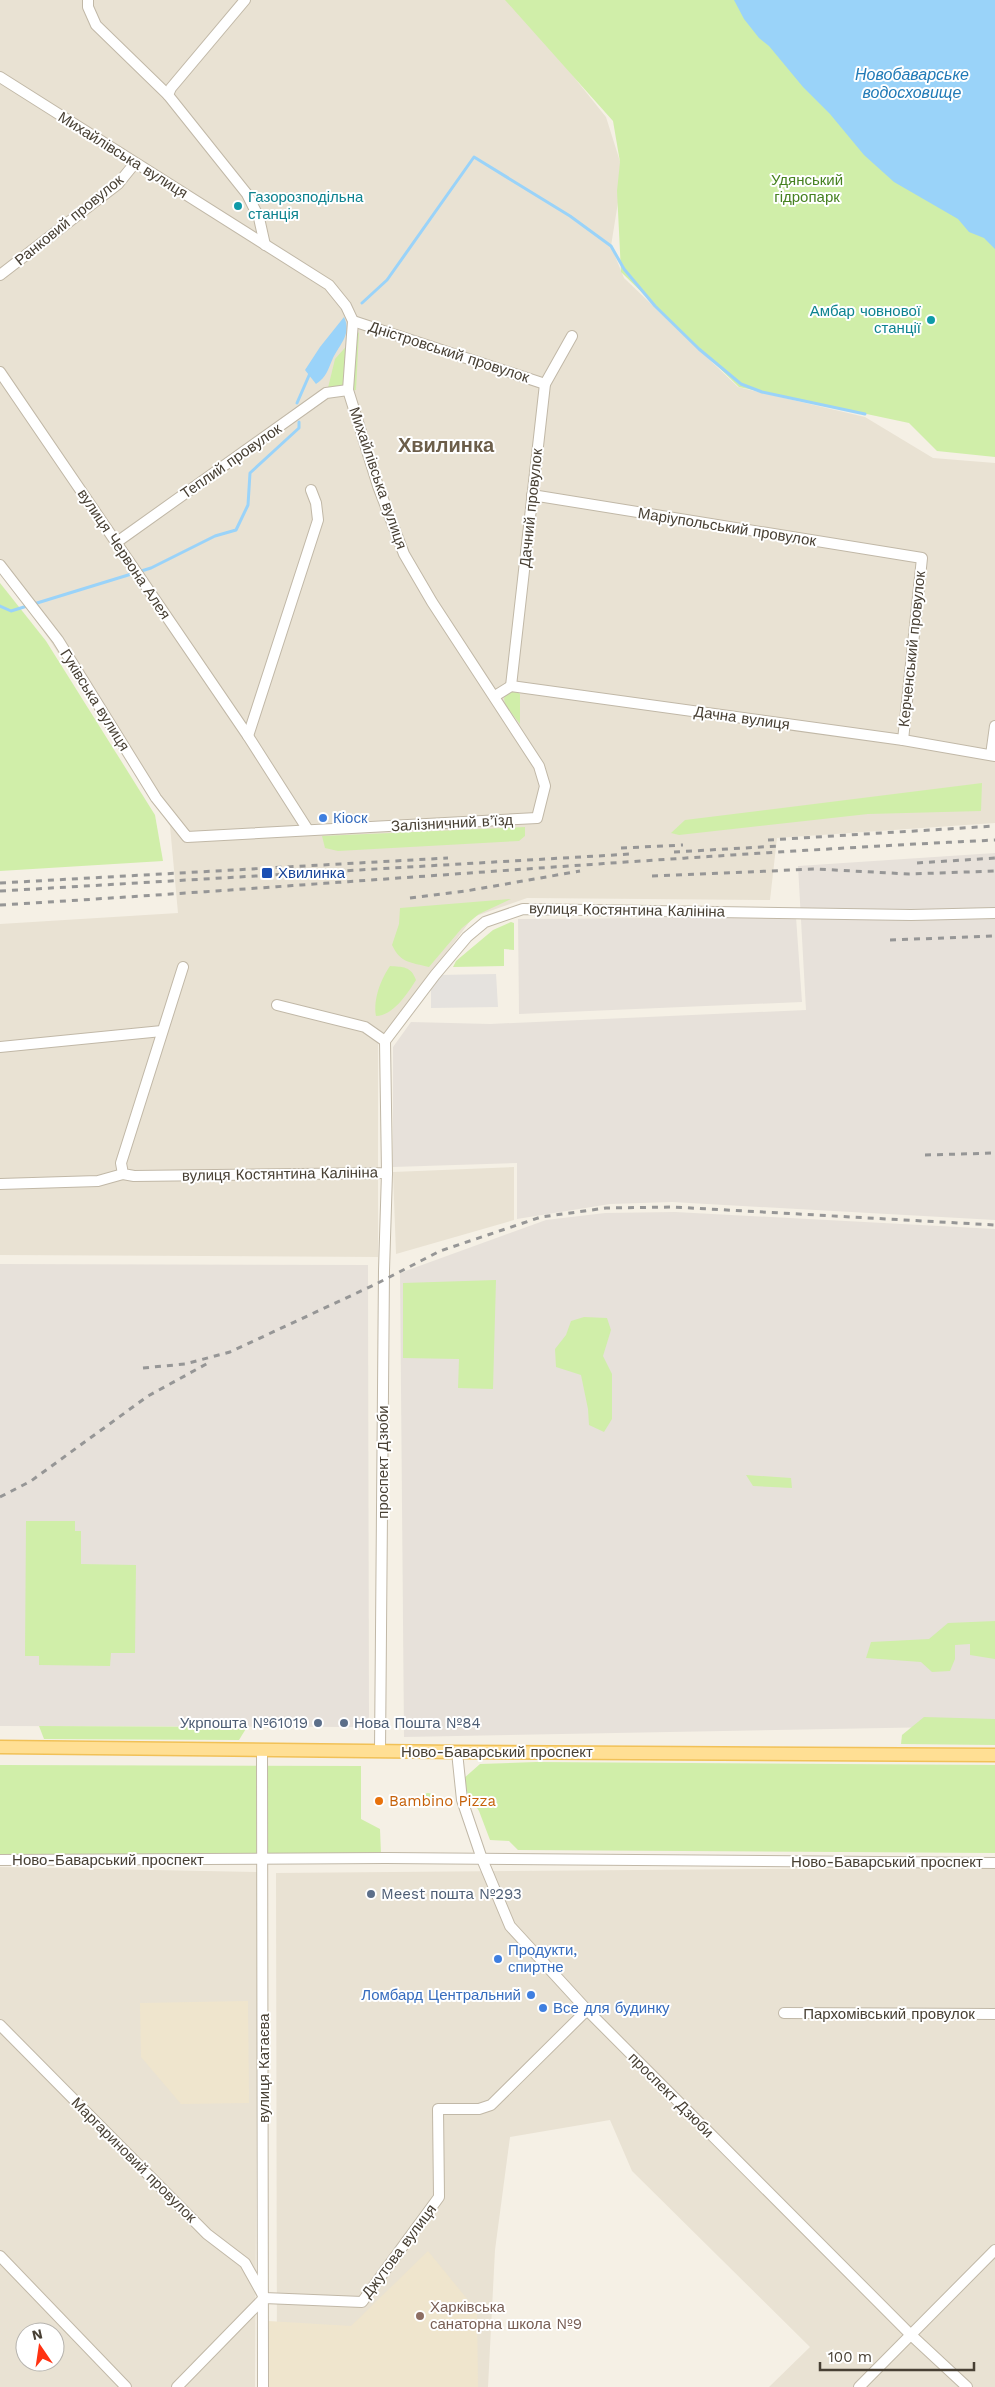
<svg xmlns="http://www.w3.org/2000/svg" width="995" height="2387" viewBox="0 0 995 2387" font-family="'Work Sans',sans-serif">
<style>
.residential{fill:#e9e2d3;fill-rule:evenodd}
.industrial{fill:#e7e1da}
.education{fill:#efe5cd}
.green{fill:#d0eea9}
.parking{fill:#e5e2de}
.water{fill:#9ad3f9}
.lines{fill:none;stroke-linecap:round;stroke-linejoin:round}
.stream{stroke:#9ad3f9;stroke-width:3}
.minor-casing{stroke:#c1b8a7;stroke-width:12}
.major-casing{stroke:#f1c157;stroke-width:15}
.minor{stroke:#fff;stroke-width:10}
.major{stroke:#ffdf94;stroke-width:12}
.rail{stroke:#969696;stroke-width:3;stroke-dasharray:6 6;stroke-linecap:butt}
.culture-dot{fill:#0f9aa8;stroke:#fff;stroke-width:2}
.shop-dot{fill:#3f7fe0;stroke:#fff;stroke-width:2}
.transit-dot{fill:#1a4fb4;stroke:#fff;stroke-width:2}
.service-dot{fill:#5c6f8a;stroke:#fff;stroke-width:2}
.food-dot{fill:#e8710a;stroke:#fff;stroke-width:2}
.education-dot{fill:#8d6e63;stroke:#fff;stroke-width:2}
.labels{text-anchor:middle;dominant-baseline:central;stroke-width:4;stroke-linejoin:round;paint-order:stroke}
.street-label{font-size:15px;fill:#484034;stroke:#fff}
.park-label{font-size:15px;fill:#468120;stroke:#fff}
.culture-label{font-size:15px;fill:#0d838f;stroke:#fff;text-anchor:start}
.shop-label{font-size:15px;fill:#366cbe;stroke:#fff;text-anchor:start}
.transit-label{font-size:15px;fill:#164399;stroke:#fff;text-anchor:start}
.service-label{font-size:15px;fill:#4e5e75;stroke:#fff;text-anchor:start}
.food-label{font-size:15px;fill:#c56008;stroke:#fff;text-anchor:start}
.education-label{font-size:15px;fill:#785e54;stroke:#fff;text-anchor:start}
.water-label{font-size:16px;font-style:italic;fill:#207ab7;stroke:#fff}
.district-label{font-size:20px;font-weight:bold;fill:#6c5e4a;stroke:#fff}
</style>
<rect width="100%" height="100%" fill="#f5f0e5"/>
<g class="residential">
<path d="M0 0H508L532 25 606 117 623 171 611 246 624 278 738 387 865 417 933 458 995 463V823L777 838 770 900 527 898 473 917 378 1045V1257L0 1255V924L178 913 170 826 49 639 0 571Z"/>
<path d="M514 1167V1220L396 1254 393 1172Z"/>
<path d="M0 1867 258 1872 255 2387H0ZM25 2332H55V2362H25Z"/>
<path d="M995 1867V2387H769L810 2347 632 2171 610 2120 510 2137 495 2250 488 2387H277L276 1873Z"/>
</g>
<g class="industrial">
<path d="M995 853V1220L672 1202 610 1204 517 1219V1163L393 1167V1047L411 1022 490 1024 806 1010 798 866Z"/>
<path d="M796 917 802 1002 519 1014 518 919Z"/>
<path d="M675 1212 995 1229V1726L404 1737 400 1273 546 1220 605 1213Z"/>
<path d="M0 1264 368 1265 369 1716 367 1727 0 1726Z"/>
</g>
<g class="education">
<path d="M248 2001 249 2103 181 2104 141 2057 140 2003Z"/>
<path d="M428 2251 477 2311 478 2387H267L268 2321 351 2326Z"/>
</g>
<g class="green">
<path d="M505 0H995V457L937 451 909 423 739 387 621 272 617 191 620 162 613 121Z"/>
<path d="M359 332 356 390 327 392 335 359Z"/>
<path d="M0 583 46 641 155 815 163 861 0 871Z"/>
<path d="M516 691 520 694V724L505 705 504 698 508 692Z"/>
<path d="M982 783 981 811 868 814 679 835 671 833 685 820Z"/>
<path d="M525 827V836L519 841 338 851 325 848 322 836Z"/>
<path d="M511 899 479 914 462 928 429 967C411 962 401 964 392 945L399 924 400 908Z"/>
<path d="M511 922 514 923V950L504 949V966L453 967 456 961 493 930Z"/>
<path d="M390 966C403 967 411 966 416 980 408 993 393 1016 376 1016 373 999 381 979 390 966Z"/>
<path d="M496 1280 493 1389 458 1388 459 1359 403 1358V1283Z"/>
<path d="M584 1317 607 1318 611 1330 603 1356 612 1374V1419L604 1432 589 1425 588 1409 581 1375 556 1367 555 1349 566 1335 571 1321Z"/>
<path d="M746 1475 791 1478 792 1488 753 1486Z"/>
<path d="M26 1521H75V1531H81V1564L136 1565 135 1653H111L110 1666 39 1665V1656H25Z"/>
<path d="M995 1621V1659L970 1655V1644L955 1645V1659L950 1671 932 1672 921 1662 866 1658 871 1642 929 1639 948 1623Z"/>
<path d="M924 1717 995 1719V1745L901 1744 902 1735Z"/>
<path d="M39 1726 247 1727 239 1740 44 1739Z"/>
<path d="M536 1762 995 1765V1853L518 1850 509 1841 490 1840 479 1811 465 1789 463 1779 480 1764Z"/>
<path d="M0 1765 361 1766V1819L380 1829 381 1854 0 1856Z"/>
<circle cx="428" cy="1800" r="7"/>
</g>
<path class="parking" d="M496 974 498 1007 431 1008V984L437 975Z"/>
<g class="water">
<path d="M734 0H995V249L984 238 969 232 958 219 894 182 864 155 830 114 803 87 769 46 759 38 744 19Z"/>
<path d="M344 317C352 334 340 344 333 358 328 369 327 377 316 384L305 370 320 347Z"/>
</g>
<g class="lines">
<g class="stream">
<path d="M362 303 387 280 474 157 570 216 611 246 624 269 655 306 699 349 741 384 762 392 865 414"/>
<path d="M297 403 311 371"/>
<path d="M0 606 11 611 151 568 215 536 236 530 248 505 250 473 299 428V422"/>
</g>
<defs>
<g id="minor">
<path d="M88 0V7L96 25 168 95 247 194 259 218 265 245"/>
<path d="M0 77 329 285 346 306 353 321 348 390 378 486 404 554 432 602 539 766 545 786 537 818 187 837 156 798 58 640 0 565"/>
<path d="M168 95 171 88 245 0"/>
<path d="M0 275 118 184 135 163"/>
<path d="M353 321 545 384"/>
<path d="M0 372 248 736 308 830"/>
<path d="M532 495 922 558 903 740"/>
<path d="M117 542 326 393 348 390"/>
<path d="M511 686 545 384 572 336"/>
<path d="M495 696 511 686 903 740 995 756"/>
<path d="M248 736 318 520 316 503 311 490"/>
<path d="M991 755 995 726"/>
<path d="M183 967 121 1163 123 1174 134 1176 387 1173 385 1041 435 975 467 937 485 922 523 909 911 915 995 913"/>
<path d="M277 1005 365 1027 385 1041"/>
<path d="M0 1047 162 1031"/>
<path d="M0 1184 98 1181 123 1174"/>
<path d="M262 1749 263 2387"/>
<path d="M380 1751 384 1270 387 1173"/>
<path d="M457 1752 462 1800 482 1859 510 1926 587 2010 910 2334 967 2387"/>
<path d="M0 1860 386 1858 995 1863"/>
<path d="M784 2013 995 2014"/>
<path d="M0 2025 207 2234 245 2263 264 2297"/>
<path d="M0 2256 126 2387"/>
<path d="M177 2387 264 2298 362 2302 439 2197 438 2109H479L491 2105 587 2010"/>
<path d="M859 2387 995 2250"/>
</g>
<path id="major" d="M0 1747 457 1752 995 1755"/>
</defs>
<use href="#minor" class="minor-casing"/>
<use href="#major" class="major-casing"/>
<use href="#minor" class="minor"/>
<use href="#major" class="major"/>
<g class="rail">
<path d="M768 840 995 826"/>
<path d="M621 848 683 845"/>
<path d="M674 852 779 846"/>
<path d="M917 863 995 858"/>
<path d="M652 876 816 869 909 874 995 871"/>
<path d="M0 883 448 858"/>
<path d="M0 891 631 854"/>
<path d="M410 898 466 891 580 871"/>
<path d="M0 905C332 885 663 856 995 840"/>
<path d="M890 940 995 936"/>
<path d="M925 1155 995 1153"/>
<path d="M143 1368 185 1364 230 1352 374 1285 440 1251 541 1217 606 1208 673 1207 995 1225"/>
<path d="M0 1497 31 1481 148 1396 210 1362"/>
</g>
</g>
<g class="culture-dot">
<circle cx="238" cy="206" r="5"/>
<circle cx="931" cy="320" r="5"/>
</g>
<g class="shop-dot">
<circle cx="323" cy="818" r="5"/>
<circle cx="498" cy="1959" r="5"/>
<circle cx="531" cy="1995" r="5"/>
<circle cx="543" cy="2008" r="5"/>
</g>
<rect class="transit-dot" x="261" y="867" width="12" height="12" rx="2.5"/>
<g class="service-dot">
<circle cx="318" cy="1723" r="5"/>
<circle cx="344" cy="1723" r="5"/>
<circle cx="371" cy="1894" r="5"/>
</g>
<circle class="food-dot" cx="379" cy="1801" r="5"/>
<circle class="education-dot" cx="420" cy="2316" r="5"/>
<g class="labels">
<g class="street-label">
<text transform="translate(123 155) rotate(32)">Михайлівська вулиця</text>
<text transform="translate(69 220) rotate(-39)">Ранковий провулок</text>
<text transform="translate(449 352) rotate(18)">Дністровський провулок</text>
<text transform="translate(231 461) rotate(-35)">Теплий провулок</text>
<text transform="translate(378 478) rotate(71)">Михайлівська вулиця</text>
<text transform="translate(531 508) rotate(-84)">Дачний провулок</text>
<text transform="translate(727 527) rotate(9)">Маріупольський провулок</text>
<text transform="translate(124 554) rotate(56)">вулиця Червона Алея</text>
<text transform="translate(912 649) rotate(-84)">Керченський провулок</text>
<text transform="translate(95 700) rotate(58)">Гуківська вулиця</text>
<text transform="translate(742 718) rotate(8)">Дачна вулиця</text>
<text transform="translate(452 823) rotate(-3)">Залізничний в’їзд</text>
<text transform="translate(627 910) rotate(1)">вулиця Костянтина Калініна</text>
<text transform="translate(280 1174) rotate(-1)">вулиця Костянтина Калініна</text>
<text transform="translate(383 1462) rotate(-90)">проспект Дзюби</text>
<text x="497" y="1752">Ново-Баварський проспект</text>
<text x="108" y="1860">Ново-Баварський проспект</text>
<text x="887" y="1862">Ново-Баварський проспект</text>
<text x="889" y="2014">Пархомівський провулок</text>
<text transform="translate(264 2068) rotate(-90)">вулиця Катаєва</text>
<text transform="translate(671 2095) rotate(45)">проспект Дзюби</text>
<text transform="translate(134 2160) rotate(45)">Маргариновий провулок</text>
<text transform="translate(399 2251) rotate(-53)">Джутова вулиця</text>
</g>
<g class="park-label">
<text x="807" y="180">Удянський<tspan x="807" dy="17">гідропарк</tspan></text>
</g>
<g class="culture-label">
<text x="248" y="197">Газорозподільна<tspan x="248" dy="17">станція</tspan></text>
<text x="921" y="311" text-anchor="end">Амбар човнової<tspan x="921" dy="17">станції</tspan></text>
</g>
<g class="shop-label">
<text x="333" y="818">Кіоск</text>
<text x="508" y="1950">Продукти,<tspan x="508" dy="17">спиртне</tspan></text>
<text x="521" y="1995" text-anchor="end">Ломбард Центральний</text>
<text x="553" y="2008">Все для будинку</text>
</g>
<g class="transit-label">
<text x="278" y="873">Хвилинка</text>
</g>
<g class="service-label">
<text x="308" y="1723" text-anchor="end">Укрпошта №61019</text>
<text x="354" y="1723">Нова Пошта №84</text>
<text x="381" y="1894">Meest пошта №293</text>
</g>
<g class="food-label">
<text x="389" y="1801">Bambino Pizza</text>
</g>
<g class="education-label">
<text x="430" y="2307">Харківська<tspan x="430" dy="17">санаторна школа №9</tspan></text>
</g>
<g class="water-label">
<text x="912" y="74">Новобаварське<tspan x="912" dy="18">водосховище</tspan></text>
</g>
<g class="district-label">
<text x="446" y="445">Хвилинка</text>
</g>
</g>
<g transform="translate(40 2347) rotate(347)"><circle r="24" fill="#ffffff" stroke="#b6b3ae"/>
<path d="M0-4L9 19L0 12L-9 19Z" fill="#ff3212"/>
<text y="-8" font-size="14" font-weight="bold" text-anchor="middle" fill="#484034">N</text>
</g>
<path d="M820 2362v8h154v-8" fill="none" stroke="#484034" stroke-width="2.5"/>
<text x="828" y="2362" font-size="15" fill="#484034" stroke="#ffffff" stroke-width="4" paint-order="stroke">100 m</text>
</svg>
